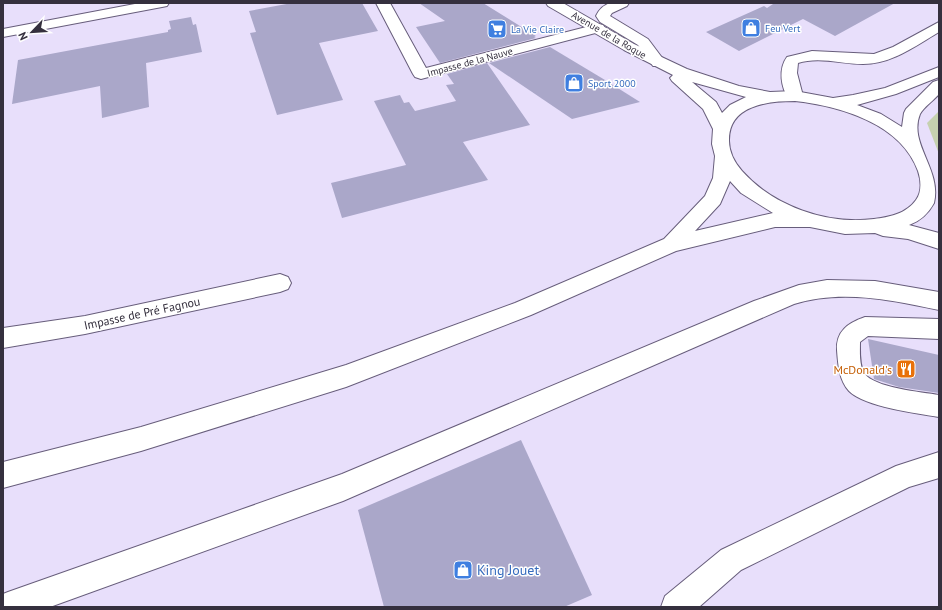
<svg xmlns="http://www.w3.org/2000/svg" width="942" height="610" viewBox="0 0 942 610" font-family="'PT Sans',sans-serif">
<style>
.green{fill:#c6d1af}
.building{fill:#aaa7c9}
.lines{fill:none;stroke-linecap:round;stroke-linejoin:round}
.minor-casing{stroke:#675d7b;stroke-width:2}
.major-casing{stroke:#675d7b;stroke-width:2}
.minor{fill:#fff;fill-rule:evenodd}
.major{fill:#fff;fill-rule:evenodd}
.labels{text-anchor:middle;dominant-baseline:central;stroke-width:3;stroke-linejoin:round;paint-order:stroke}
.far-shop-label{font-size:10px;fill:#366cbe;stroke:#fff;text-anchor:start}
.far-street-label{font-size:10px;fill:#35303e;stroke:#fff}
.street-label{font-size:12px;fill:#35303e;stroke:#fff}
.food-label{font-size:12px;fill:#c56008;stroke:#fff;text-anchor:end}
.near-shop-label{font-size:14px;fill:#366cbe;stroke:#fff;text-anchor:start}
</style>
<rect width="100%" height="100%" fill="#e8dffb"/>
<path class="green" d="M939 111V154L927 123Z"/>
<g class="building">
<path d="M292 3H362L378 31 319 43 343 100 277 115 250 33 256 32 249 11Z"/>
<path d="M419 3H483L536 36 534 37 536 38 440 63 416 27 445 21Z"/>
<path d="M770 3H895L835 36 803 19 739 51 706 32 764 6 767 8 773 4Z"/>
<path d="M191 17 193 25 196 24 202 52 146 63 149 107 102 118 100 86 12 104 18 60 168 32V30L171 29 169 21Z"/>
<path d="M550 47 605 80 640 102 572 119 489 63Z"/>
<path d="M487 63 530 125 463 142 488 180 342 218 331 183 406 165 374 101 400 95 404 103 409 102 415 111 456 101 446 85 454 84 447 74Z"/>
<path d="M868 339 939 355V393L899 387 874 379Z"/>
<path d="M521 440 592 595 564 607H384L358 510Z"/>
</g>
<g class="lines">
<defs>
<g id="minor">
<path d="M140 3H169L167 6 162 7 3 37V29Z"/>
<path d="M376 3H390L426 68 598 24 603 25 605 28 603 31 421 79 415 77 413 74Z"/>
<path d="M610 3H629L627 6 612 13 610 16 648 39 666 63 663 66H653L638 45 600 22 596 16C600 8 603 6 610 3Z"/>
<path d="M939 22V32C915 46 892 64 863 64 841 64 819 56 798 63L797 73 803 96 801 99 795 101 789 99C781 88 778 69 787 57L812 51 874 54 893 47Z"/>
<path d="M280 274 288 277 291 283 288 289 280 292 85 334 3 348V328L85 316Z"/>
<path d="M827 280 875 281 939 292V310C892 300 841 289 794 304L343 501 50 607H3V594L8 592 342 474 754 301 799 285Z"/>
<path d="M865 317 939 319V339L868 336 860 342C860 351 859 365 864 373 874 388 922 392 939 395V417C916 413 865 407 849 391 839 380 838 364 837 350 836 331 848 323 865 317Z"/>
<path d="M939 452V478L909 487 741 570 699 607H661L665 596 721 550 896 466Z"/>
</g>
<path id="major" d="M546 3H563L634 44 687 69 739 86 770 92 795 91 833 98 853 95 885 88 939 67V77L896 94 857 105 881 114 902 127 904 113 906 109 933 82 939 80V94C934 100 923 108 920 114 908 144 942 169 934 203 928 214 920 221 909 225L939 233V249L908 239 883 236 875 233 845 234 810 227H775L676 251 531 315 346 387 141 451 3 488V462L141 427 346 365 515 303 664 239 705 196 713 178 715 156 712 144 713 129 703 109 672 81 670 78 673 75 624 50 548 6ZM692 82 746 97 730 105 722 113 716 102ZM795 101C839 106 901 123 918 171 921 180 922 192 916 200 906 214 889 217 874 219 827 225 773 206 742 171 735 163 729 152 729 141 728 105 768 101 795 101ZM730 181 741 193 773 213 695 231 720 204Z"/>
</defs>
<use href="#minor" class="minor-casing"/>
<use href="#major" class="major-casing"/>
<use href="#minor" class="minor"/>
<use href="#major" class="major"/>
</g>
<defs>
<symbol id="shop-square" viewBox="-11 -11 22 22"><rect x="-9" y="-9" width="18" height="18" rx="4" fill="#3f7fe0" stroke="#fff"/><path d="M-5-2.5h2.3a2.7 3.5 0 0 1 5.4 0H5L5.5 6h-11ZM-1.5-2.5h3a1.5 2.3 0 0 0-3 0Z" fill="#fff"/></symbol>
<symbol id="supermarket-square" viewBox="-11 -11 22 22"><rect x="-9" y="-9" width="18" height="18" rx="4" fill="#3f7fe0" stroke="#fff"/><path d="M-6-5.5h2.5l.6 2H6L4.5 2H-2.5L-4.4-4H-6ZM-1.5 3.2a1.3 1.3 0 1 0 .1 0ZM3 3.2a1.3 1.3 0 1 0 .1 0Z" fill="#fff"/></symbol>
<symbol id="restaurant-square" viewBox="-11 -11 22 22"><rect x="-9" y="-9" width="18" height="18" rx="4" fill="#e8710a" stroke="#fff"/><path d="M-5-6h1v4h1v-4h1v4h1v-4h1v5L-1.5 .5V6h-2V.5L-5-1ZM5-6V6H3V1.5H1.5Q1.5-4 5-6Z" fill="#fff"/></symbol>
</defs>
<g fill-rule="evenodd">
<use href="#shop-square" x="740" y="17" width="22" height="22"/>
<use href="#supermarket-square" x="486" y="18" width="22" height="22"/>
<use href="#shop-square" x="563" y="72" width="22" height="22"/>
<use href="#restaurant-square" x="895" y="358" width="22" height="22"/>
<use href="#shop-square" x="452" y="559" width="22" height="22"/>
</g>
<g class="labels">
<g class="far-shop-label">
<text x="765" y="28">Feu Vert</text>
<text x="511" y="29">La Vie Claire</text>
<text x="588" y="83">Sport 2000</text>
</g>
<g class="far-street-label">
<text transform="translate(609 35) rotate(30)">Avenue de la Roque</text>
<text transform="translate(470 62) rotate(-15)">Impasse de la Nauve</text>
</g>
<g class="street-label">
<text transform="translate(142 313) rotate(-12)">Impasse de Pré Fagnou</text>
</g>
<g class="food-label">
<text x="892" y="369">McDonald's</text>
</g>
<g class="near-shop-label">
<text x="477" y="570">King Jouet</text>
</g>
</g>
<rect width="942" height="610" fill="none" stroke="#35303e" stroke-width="8"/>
<g transform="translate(32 32) rotate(245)" stroke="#ffffff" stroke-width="3" paint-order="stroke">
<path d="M0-3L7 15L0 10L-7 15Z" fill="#35303e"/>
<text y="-6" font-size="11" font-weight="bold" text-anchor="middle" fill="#35303e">N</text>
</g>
</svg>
